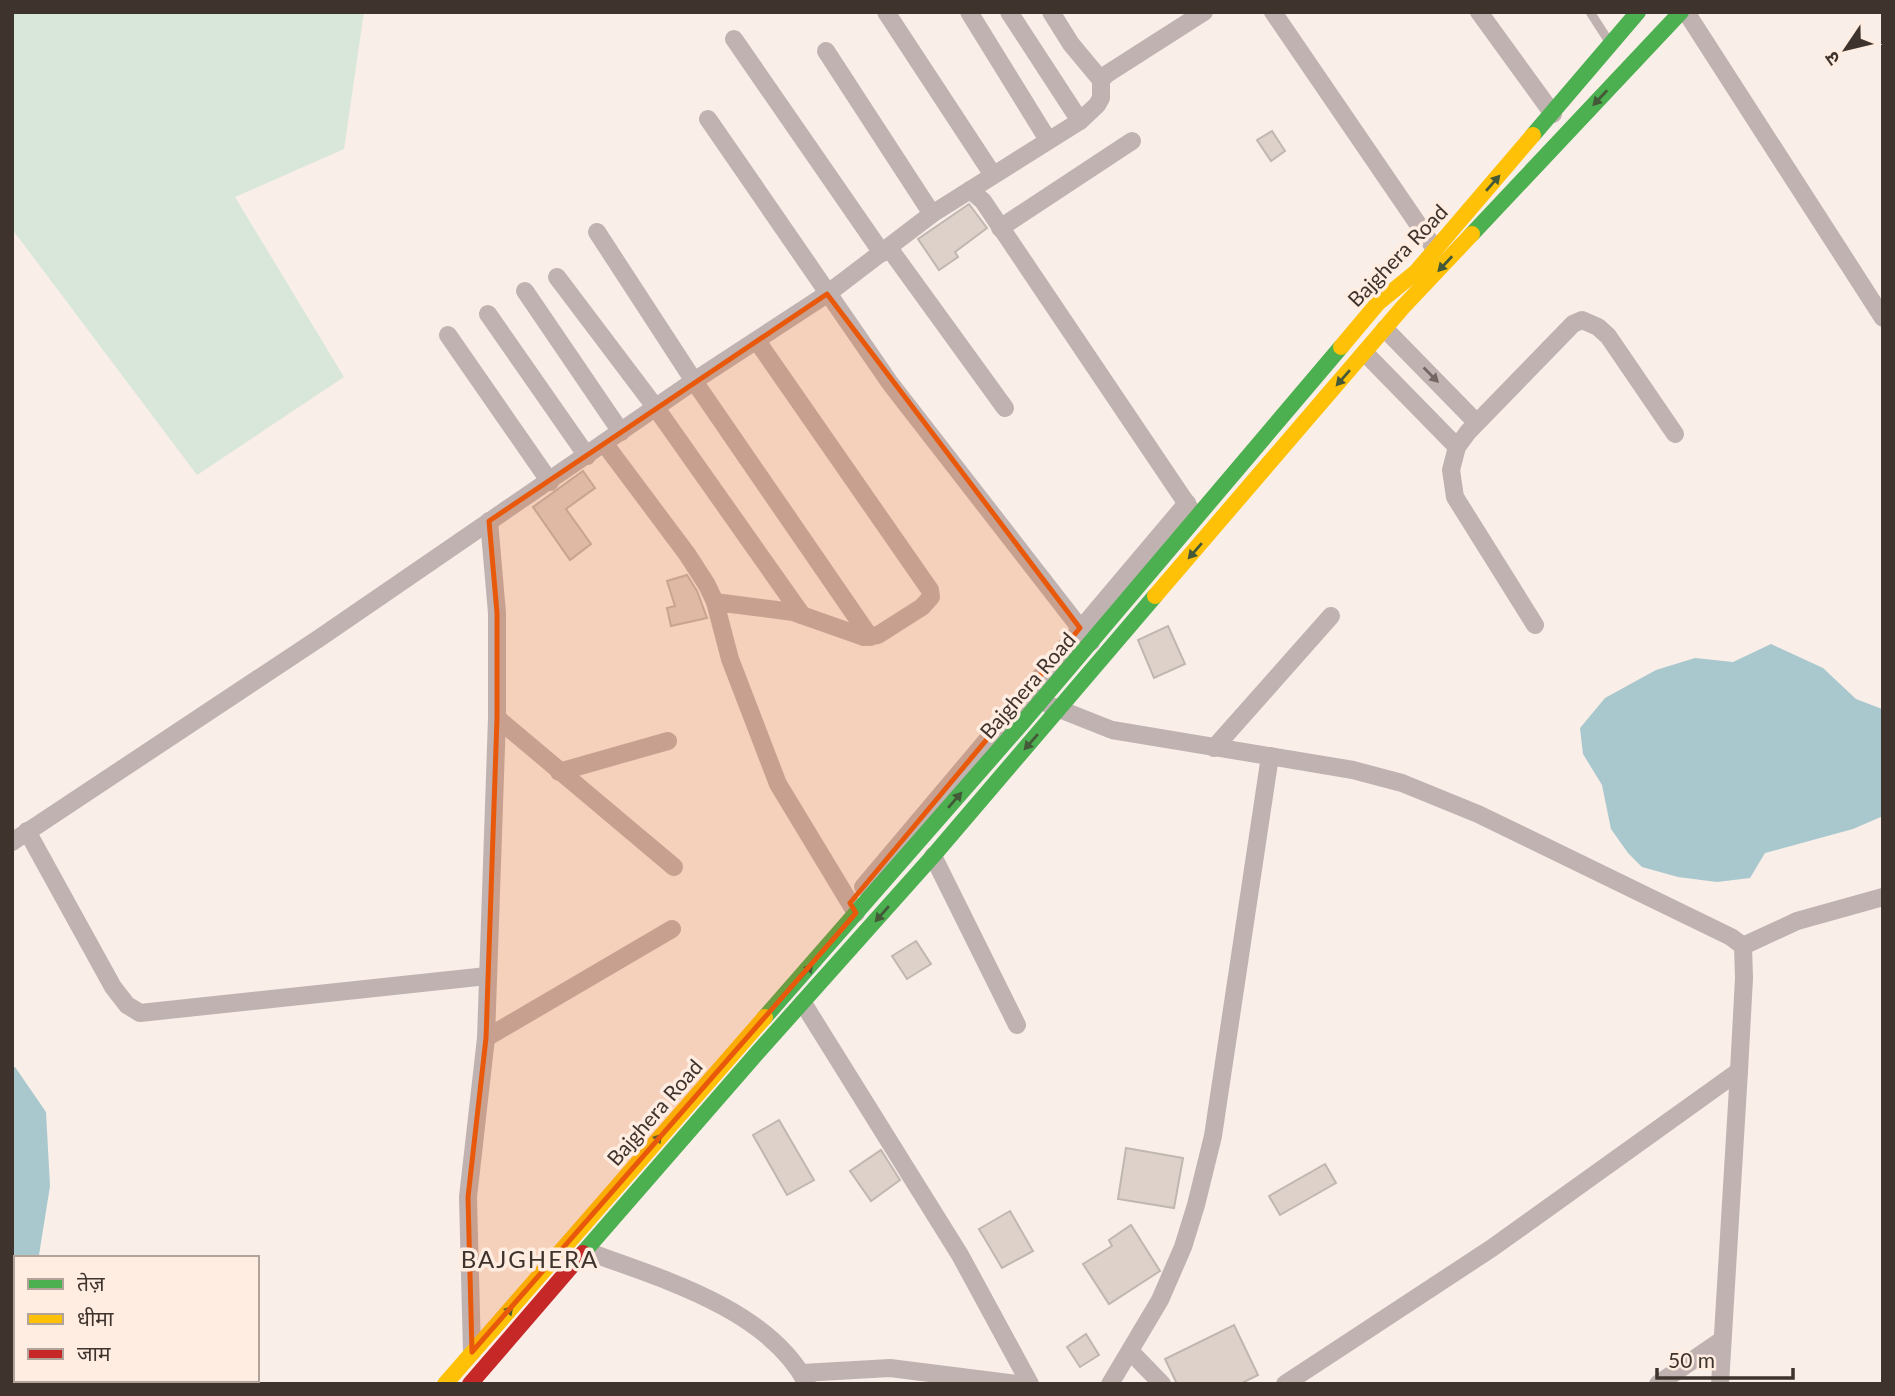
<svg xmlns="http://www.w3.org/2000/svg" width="1895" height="1396" viewBox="0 0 1895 1396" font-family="Lato,'Noto Sans Devanagari',sans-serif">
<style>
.green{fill:#d9e7db}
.water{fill:#a8c8ce}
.building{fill:#ded1ca;stroke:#c1b7b1;stroke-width:2}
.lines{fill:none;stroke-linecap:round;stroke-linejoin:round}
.lane{stroke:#c1b2b2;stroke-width:9}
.street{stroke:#c1b2b2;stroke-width:18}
.fast{stroke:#4caf50;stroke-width:16}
.slow{stroke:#ffc107;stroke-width:16}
.jam{stroke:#c62828;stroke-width:16}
.oneway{fill:#435938}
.oneway2{fill:#736662}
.marked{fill:#e8590c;fill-opacity:0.2;stroke:#e8590c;stroke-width:5;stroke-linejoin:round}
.labels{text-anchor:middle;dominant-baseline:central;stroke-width:7;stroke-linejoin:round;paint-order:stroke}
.street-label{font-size:21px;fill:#3f342d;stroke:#ffede2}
.quarter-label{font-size:24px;letter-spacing:2px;fill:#3f342d;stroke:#ffede2}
</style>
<rect width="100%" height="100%" fill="#f9eee8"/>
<path class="green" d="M12 12H364L344 149 235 197 344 377 197 475 12 229Z"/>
<g class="water">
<path d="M1771 644 1823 668 1856 699 1882 709 1883 816 1853 829 1765 853 1750 878 1717 882 1678 877 1642 867 1628 853 1611 829 1602 785 1583 754 1580 728 1605 698 1656 670 1695 658 1733 662Z"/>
<path d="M15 1067 46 1112 50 1186 39 1255 36 1258H16V1275L12 1278V1068Z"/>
</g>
<g class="building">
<path d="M1272 131 1285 151 1271 161 1257 140Z"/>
<path d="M969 204 987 228 955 252 958 257 939 270 918 239Z"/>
<path d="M583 471 595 488 566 509 591 544 570 560 533 507Z"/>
<path d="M687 575 697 591 707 618 671 626 667 608 675 606 667 581Z"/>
<path d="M1168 626 1185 664 1154 678 1138 640Z"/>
<path d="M916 941 931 964 907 979 892 956Z"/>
<path d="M779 1120 814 1180 787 1195 753 1135Z"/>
<path d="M1126 1148 1183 1158 1174 1208 1118 1199Z"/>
<path d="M881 1150 900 1180 871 1201 850 1171Z"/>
<path d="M1325 1164 1336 1183 1280 1215 1269 1196Z"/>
<path d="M1010 1211 1033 1251 1002 1268 979 1229Z"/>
<path d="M1131 1225 1160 1271 1109 1304 1083 1264 1112 1246 1109 1240Z"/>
<path d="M1234 1325 1258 1375 1240 1384H1177L1165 1359Z"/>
<path d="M1086 1334 1099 1355 1080 1367 1067 1347Z"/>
</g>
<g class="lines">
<path class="lane" d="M1590 12 1610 43"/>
<g class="street">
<path d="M886 12 993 175"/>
<path d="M969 12 1048 140"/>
<path d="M1009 12 1080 121"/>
<path d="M1051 12 1071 44 1101 80"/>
<path d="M1273 12 1435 249"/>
<path d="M1479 12 1553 114"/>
<path d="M1686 12 1883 318"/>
<path d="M734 39 882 253"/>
<path d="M826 51 932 214"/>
<path d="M708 119 890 383 1091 642"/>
<path d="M970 190 983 201 1193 513"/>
<path d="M1000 228 1132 141"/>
<path d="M597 232 694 381 870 637"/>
<path d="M889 248 1005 408"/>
<path d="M557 277 656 408 802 615"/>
<path d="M525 291 621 432"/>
<path d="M488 314 587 456"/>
<path d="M1385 329 1476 422"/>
<path d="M448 335 550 482"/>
<path d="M1365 353 1457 447"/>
<path d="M604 443 687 554 707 585 715 602 730 659 778 784 856 913"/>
<path d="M715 602 793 612 864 637 878 635 922 607 931 597 930 590 757 341"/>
<path d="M1535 625 1455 497 1451 470 1457 447 1468 432 1573 324 1582 320 1598 327 1608 336 1675 434"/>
<path d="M1049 705 1112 730 1353 770 1402 783 1478 814 1731 937 1743 946 1744 978 1739 1071 1720 1384"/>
<path d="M497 718 674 867"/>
<path d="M1214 748 1331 616"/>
<path d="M559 772 668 741"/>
<path d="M27 831 113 987 127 1005 140 1013 487 976"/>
<path d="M12 842 321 637 694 381 827 294 932 214 1080 121 1097 105 1101 98V80L1107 74 1204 12"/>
<path d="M933 856 1017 1025"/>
<path d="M863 887 1187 503"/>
<path d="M1743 946 1797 921 1883 897"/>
<path d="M803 1003 960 1255 1030 1384"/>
<path d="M486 1038 672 929"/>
<path d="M586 1251C660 1278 769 1309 807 1384"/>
<path d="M1130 1351 1162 1384"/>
<path d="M472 1352 468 1197 486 1038 497 718V613L489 521"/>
<path d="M802 1373 890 1368 1017 1384"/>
<path d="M1110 1384 1160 1300 1183 1247 1196 1205 1213 1136 1270 756"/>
<path d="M1285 1384 1492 1248 1739 1071"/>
<path d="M1658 1384 1722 1340"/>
</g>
<g class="fast">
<path d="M1533 135 1638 12"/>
<path d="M1472 234 1681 12"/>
<path d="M765 1017 1023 722 1341 347"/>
<path d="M583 1253 758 1052 933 856 1155 596"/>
</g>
<g class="slow">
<path d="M1341 347 1378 303 1416 272 1533 135"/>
<path d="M1155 596 1403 307 1472 234"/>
<path d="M445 1384 765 1017"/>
</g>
<path class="jam" d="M470 1384 583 1253"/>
</g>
<defs><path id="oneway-solid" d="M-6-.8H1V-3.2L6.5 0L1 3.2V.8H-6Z" transform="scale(1.75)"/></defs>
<g class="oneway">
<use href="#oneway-solid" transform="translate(1600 98) rotate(133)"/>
<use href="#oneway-solid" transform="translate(1493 183) rotate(-49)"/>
<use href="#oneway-solid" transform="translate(1445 264) rotate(133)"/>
<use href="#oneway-solid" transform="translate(1343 378) rotate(131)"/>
<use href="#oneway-solid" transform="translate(1195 551) rotate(131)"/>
<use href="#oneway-solid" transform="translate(1031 742) rotate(131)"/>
<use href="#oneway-solid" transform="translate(955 800) rotate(-49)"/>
<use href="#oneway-solid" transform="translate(882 914) rotate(131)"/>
<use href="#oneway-solid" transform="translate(806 972) rotate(-49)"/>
<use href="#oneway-solid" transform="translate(655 1142) rotate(-49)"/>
<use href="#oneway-solid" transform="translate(506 1314) rotate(-48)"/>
</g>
<use class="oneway2" href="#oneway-solid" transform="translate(1431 375) rotate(45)"/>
<path class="marked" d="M827 294 1080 628 850 903 856 913 472 1352 468 1197 486 1038 497 718V613L489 521Z"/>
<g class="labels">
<g class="street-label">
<text transform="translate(1397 255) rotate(-46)">Bajghera Road</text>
<text transform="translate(1027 685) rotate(-49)">Bajghera Road</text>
<text transform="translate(654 1112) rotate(-49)">Bajghera Road</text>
</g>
<g class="quarter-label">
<text x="530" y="1258">BAJGHERA</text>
</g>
</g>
<rect width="1895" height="1396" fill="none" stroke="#3f342d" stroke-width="28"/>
<rect x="14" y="1256" width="245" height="126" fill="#ffede2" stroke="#b2a39a" stroke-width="2"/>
<rect x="28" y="1279" width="35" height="10" fill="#4caf50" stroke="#b2a39a" stroke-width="2"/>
<text x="77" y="1291" font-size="21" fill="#3f342d">तेज़</text>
<rect x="28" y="1314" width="35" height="10" fill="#ffc107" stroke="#b2a39a" stroke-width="2"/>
<text x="77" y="1326" font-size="21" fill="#3f342d">धीमा</text>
<rect x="28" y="1349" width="35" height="10" fill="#c62828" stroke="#b2a39a" stroke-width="2"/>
<text x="77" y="1361" font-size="21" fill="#3f342d">जाम</text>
<g transform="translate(1846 49) rotate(235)" stroke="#ffede2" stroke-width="5" paint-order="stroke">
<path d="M0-5L12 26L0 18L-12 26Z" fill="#3f342d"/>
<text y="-10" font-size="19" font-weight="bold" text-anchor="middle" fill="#3f342d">उ</text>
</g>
<path d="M1657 1368v10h136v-10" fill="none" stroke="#3f342d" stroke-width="3.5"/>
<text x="1668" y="1368" font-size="21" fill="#3f342d" stroke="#ffede2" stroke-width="5" paint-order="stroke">50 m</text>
</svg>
